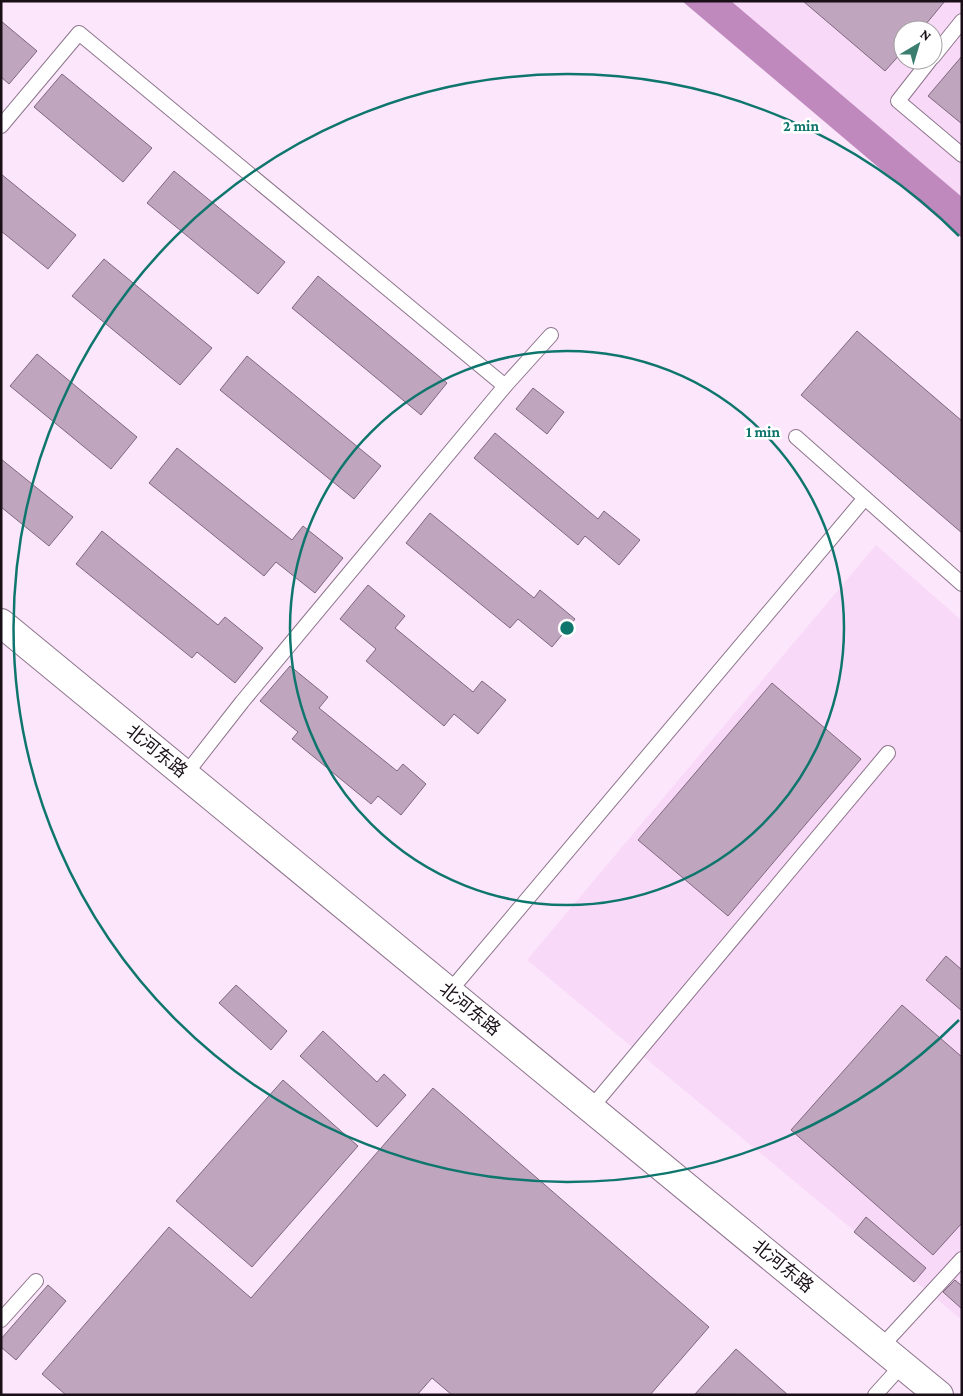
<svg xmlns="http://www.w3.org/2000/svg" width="963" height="1396" viewBox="0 0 963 1396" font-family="'Crimson Pro','Noto Sans SC',serif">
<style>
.built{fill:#f9d9f8;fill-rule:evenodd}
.water{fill:#bf89be}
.building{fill:#bfa5be;stroke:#7f687e}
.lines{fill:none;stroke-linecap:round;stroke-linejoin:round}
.service-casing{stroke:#8d758c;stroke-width:16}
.minor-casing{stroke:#8d758c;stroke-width:30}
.service{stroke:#fff;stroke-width:14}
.minor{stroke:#fff;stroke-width:28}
.ring{fill:none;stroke:#0f766e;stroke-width:2.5}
.labels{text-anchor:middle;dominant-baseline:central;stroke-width:5;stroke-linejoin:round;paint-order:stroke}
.street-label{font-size:18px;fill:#180f17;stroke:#fff}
.centre{fill:#0f766e;stroke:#fff;stroke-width:2.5}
.ring-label{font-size:15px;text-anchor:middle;font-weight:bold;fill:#0f766e;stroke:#fff;stroke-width:5;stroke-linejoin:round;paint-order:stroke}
</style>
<rect width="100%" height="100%" fill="#fce6fb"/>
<g class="built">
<path d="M731 1H962V197ZM903 30H933V60H903Z"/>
<path d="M876 545 962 621V1320L527 960Z"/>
</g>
<path class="water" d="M682 1H731L962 197V238Z"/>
<g class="building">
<path d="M803 1H945L921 30H903V51L885 71Z"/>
<path d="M1 21 37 51 9 84 1 77Z"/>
<path d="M962 56V124L928 96Z"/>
<path d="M62 74 152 148 123 182 34 107Z"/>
<path d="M174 171 285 262 258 294 147 203Z"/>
<path d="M1 174 76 235 48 269 1 231Z"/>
<path d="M104 259 212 348 180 385 72 296Z"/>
<path d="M318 276 447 383 421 415 292 308Z"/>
<path d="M857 331 962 421V533L801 395Z"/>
<path d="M37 354 137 437 111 469 10 386Z"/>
<path d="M247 356 381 466 354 499 220 390Z"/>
<path d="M533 388 564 412 547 434 516 409Z"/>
<path d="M495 433 598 519 604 511 640 540 619 565 585 536 578 545 474 458Z"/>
<path d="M177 448 292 540 303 526 343 558 315 593 276 562 264 576 149 483Z"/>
<path d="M1 459 73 517 49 546 1 507Z"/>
<path d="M430 513 534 598 540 590 575 619 552 647 518 619 510 628 406 543Z"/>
<path d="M102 531 218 625 225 617 263 648 235 683 197 652 192 658 76 564Z"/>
<path d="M368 585 405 616 395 628 473 692 482 681 506 700 478 734 454 714 444 726 366 661 376 649 340 619Z"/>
<path d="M290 666 328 697 319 708 397 771 403 764 426 784 401 815 378 796 371 804 292 739 298 732 260 701Z"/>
<path d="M772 683 861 759 728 916 638 840Z"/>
<path d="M946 956 962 970V1011L926 980Z"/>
<path d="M236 985 287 1031 271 1050 219 1003Z"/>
<path d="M902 1005 962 1057V1223L933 1255 791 1130Z"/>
<path d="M323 1031 377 1082 384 1074 406 1095 377 1127 300 1056Z"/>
<path d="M283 1080 358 1146 252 1267 176 1201Z"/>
<path d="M433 1088 709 1327 650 1395H452L432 1378 417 1395H66L42 1374 169 1227 251 1298Z"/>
<path d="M866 1217 926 1268 914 1282 854 1232Z"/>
<path d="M955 1280 962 1286V1309L943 1292Z"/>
<path d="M48 1285 66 1301 16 1360 1 1347V1339Z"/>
<path d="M736 1349 788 1395 695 1394Z"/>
</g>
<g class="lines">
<defs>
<g id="service">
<path d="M933 57 962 21"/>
<path d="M930 60 898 101 962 155"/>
<path d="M1 126 79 33 505 386"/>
<path d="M796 437 962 584"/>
<path d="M185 775 242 702 505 386 551 335"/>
<path d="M449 992 865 498"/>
<path d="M591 1108 888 753"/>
<path d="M1 1320 36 1281"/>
<path d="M881 1347 962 1259"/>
<path d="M875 1395 902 1365"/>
</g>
<path id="minor" d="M1 623 939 1395"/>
</defs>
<use href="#service" class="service-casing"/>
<use href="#minor" class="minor-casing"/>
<use href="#service" class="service"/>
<use href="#minor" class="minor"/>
</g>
<g class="ring">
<circle cx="567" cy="628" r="277"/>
<path d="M959 1020A554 554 0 1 1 959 236"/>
</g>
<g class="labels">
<g class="street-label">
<text transform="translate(157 751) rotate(39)">北河东路</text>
<text transform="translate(470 1009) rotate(39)">北河东路</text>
<text transform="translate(783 1266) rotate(39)">北河东路</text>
</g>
</g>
<circle cx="567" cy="628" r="8" class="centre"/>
<g class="ring-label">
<text x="801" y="131">2 min</text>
<text x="763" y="437">1 min</text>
</g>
<rect width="963" height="1396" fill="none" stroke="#180f17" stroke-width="5"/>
<g transform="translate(918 45) rotate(38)"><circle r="24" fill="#ffffff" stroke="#a39fa2"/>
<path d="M0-4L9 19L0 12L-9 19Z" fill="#3b7d6e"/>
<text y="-8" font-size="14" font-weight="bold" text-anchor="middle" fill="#180f17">N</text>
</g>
</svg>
